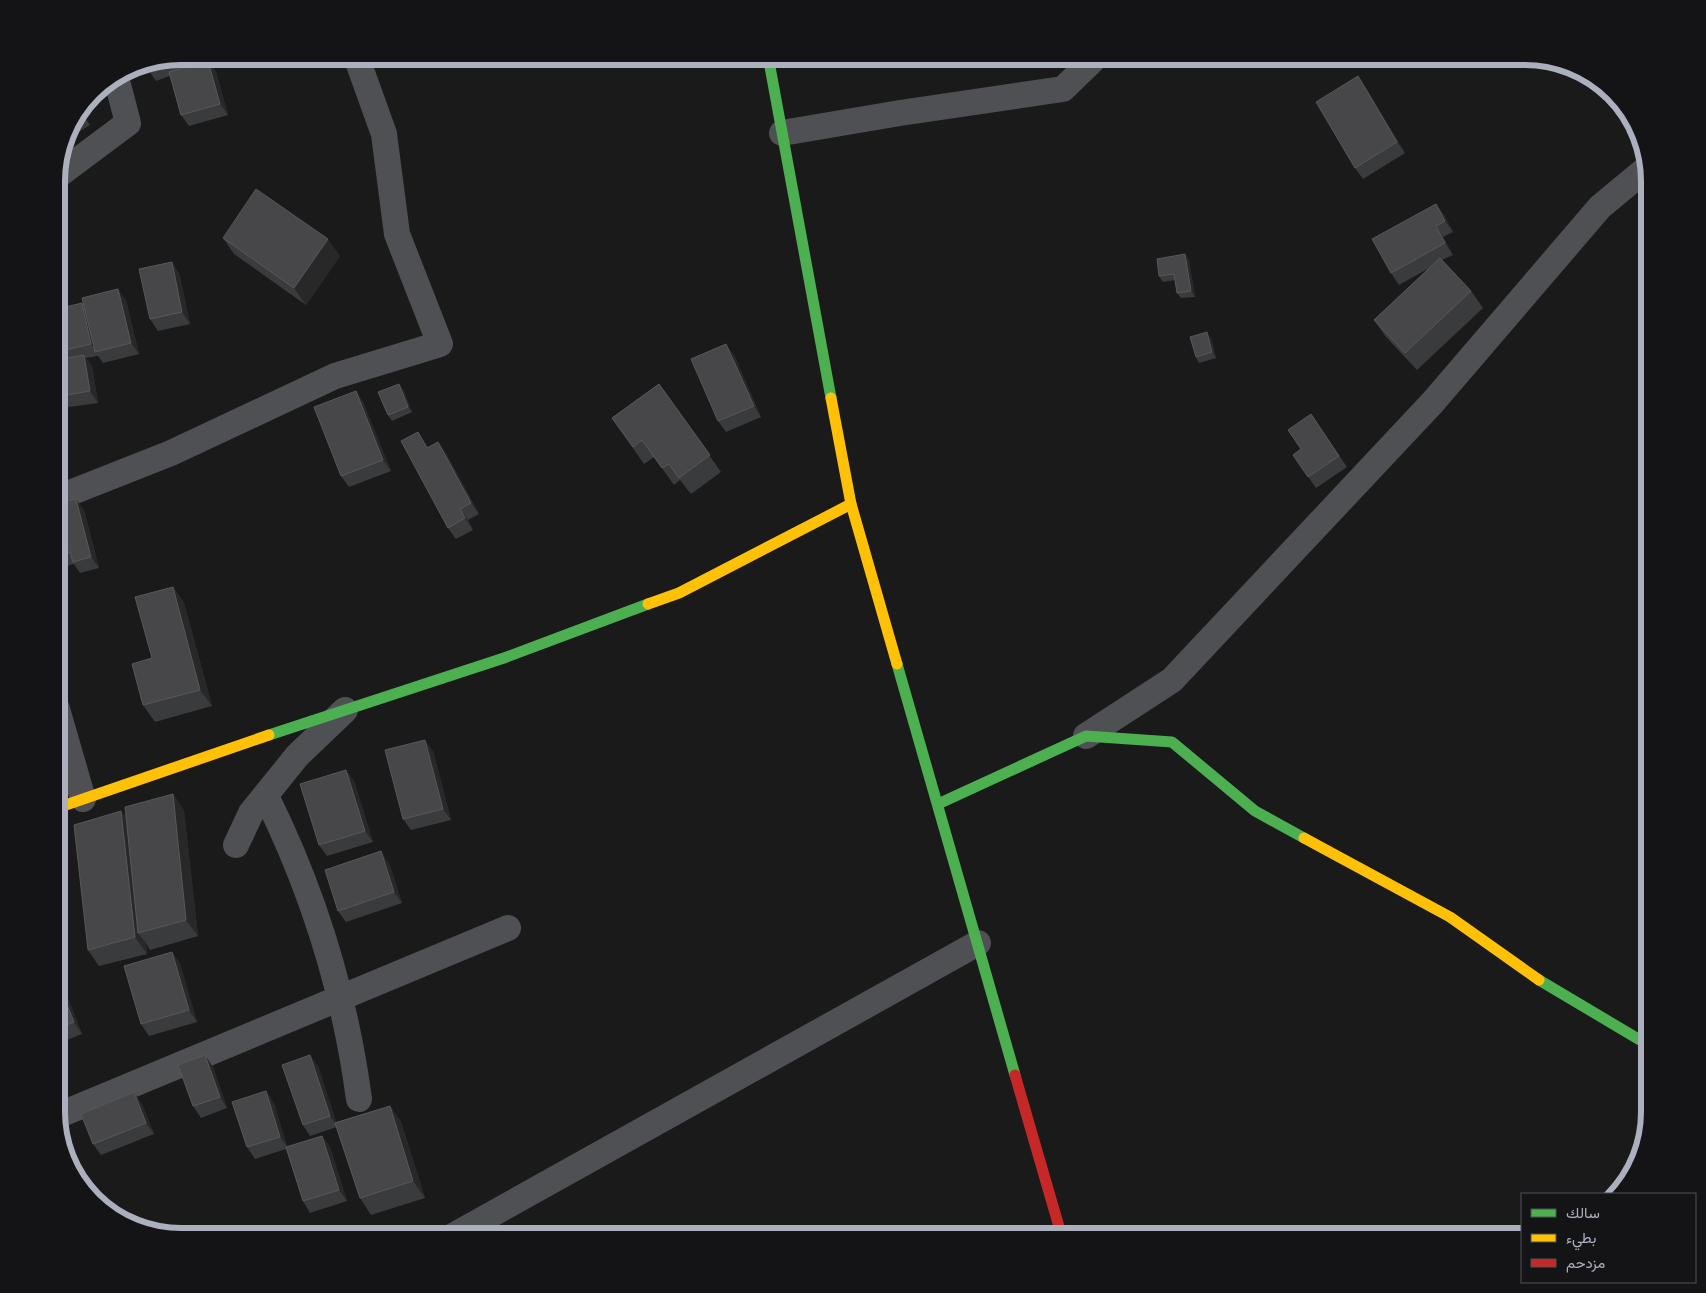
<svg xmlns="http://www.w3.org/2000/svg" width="1706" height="1293" viewBox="0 0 1706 1293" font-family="'Archivo Narrow',Vazirmatn,sans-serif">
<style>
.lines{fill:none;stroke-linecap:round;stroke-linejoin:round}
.street{stroke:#4e5054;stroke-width:26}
.fast{stroke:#4caf50;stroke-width:11}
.slow{stroke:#ffc107;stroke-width:11}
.jam{stroke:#c62828;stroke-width:11}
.wall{fill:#3a3b3d}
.shaded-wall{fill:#282829}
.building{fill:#47474a;stroke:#56585c}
.rim{fill:none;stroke:#abb0bc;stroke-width:6}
</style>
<rect width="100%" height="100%" fill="#1a1a1b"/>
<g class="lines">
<g class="street">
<path d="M782 133 900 113 1063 89 1097 56"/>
<path d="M57 176 128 123 116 77"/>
<path d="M57 498 171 453 335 376 440 344 397 234 384 134 356 56"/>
<path d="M57 709 83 799"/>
<path d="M1086 736 1172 680 1433 402 1600 207 1647 168"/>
<path d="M266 796C313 891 345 994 359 1099"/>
<path d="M236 845 251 813 297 756 345 710"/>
<path d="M57 1116 508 928"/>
<path d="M451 1237 978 943"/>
</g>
<g class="fast">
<path d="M768 56 831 398"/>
<path d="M897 664 1015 1075"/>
<path d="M269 735 504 658 648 604"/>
<path d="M938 804 1086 736 1172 742 1255 811 1304 838"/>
<path d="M1539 980 1650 1046"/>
</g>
<g class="slow">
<path d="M831 398 851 504 897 664"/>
<path d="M648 604 679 593 851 504"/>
<path d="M57 808 269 735"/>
<path d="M1304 838 1450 917 1539 980"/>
</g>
<path class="jam" d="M1015 1075 1062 1237"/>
</g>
<g class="wall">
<path d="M181 56H237L210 64 216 72 228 115 189 126 181 115 170 76 156 81 144 64Z"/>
<path d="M1366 88 1405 153 1363 179 1355 168Z"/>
<path d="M81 111 90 125 65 141 69 126Z"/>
<path d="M1436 204 1444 215 1453 232 1443 237 1453 255 1442 260 1471 291 1483 308 1417 370 1386 337 1374 320 1431 267 1399 285 1391 273Z"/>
<path d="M223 238 340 256 306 305 234 254Z"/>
<path d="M1189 260 1195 297 1181 298 1177 293 1175 280 1163 282 1159 276Z"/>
<path d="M179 273 190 324 158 331 150 319Z"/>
<path d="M126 300 139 354 103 363 98 356 86 358 92 366 98 403 69 407 61 396 57 369V315L82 303 84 307Z"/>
<path d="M1211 338 1216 358 1199 363 1196 357Z"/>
<path d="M734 355 761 417 726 432 718 421Z"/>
<path d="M659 384 721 472 691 494 680 480 674 485 654 457 644 464 612 418Z"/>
<path d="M403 389 412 412 392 421 388 415Z"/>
<path d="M356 391 363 402 391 471 349 487 341 476Z"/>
<path d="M1311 414 1347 467 1316 488 1293 455 1301 449Z"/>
<path d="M426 444 428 447 446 453 479 514 468 520 473 530 456 539 448 528Z"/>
<path d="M57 504 84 510 99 568 80 573 74 564 57 569Z"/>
<path d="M173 587 184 603 212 706 155 722 143 705 152 658Z"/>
<path d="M433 751 451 820 411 830 403 819Z"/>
<path d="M354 781 373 842 327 856 319 845Z"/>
<path d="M173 794 184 811 198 936 150 950 146 943 147 954 99 966 88 950 121 811 126 817Z"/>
<path d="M389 863 402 903 346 922 338 911Z"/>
<path d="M172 952 180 964 197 1022 149 1036 141 1024Z"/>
<path d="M57 980 65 991 82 1034 57 1044Z"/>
<path d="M318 1066 336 1122 390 1106 401 1122 425 1198 371 1215 360 1198 337 1127 310 1136 303 1125Z"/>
<path d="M213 1067 227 1108 201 1118 193 1106Z"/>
<path d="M274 1103 287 1147 322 1136 330 1147 347 1201 310 1213 303 1201 286 1149 255 1159 247 1147Z"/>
<path d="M142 1104 154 1134 101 1155 93 1144Z"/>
</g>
<g class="shaded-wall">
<path d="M208 61 216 72 228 115 220 104Z"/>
<path d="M1358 76 1366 88 1405 153 1397 142Z"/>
<path d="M1436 204 1444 215 1453 232 1445 221Z"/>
<path d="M1436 226 1443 237 1453 255 1445 243Z"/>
<path d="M328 239 340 256 306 305 294 288Z"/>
<path d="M1185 254 1189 260 1195 297 1191 291Z"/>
<path d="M172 262 179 273 190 324 182 312Z"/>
<path d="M118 289 126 300 139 354 131 343Z"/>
<path d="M82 303 90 314 96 352 91 344Z"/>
<path d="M1207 332 1211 338 1216 358 1212 352Z"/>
<path d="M726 344 734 355 761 417 754 406Z"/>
<path d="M84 355 92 366 98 403 90 391Z"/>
<path d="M399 384 403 389 412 412 408 407Z"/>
<path d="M356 391 363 402 391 471 383 460Z"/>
<path d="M418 432 426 444 434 459 427 448Z"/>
<path d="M438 442 446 453 479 514 471 503Z"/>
<path d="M76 499 84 510 99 568 91 557Z"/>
<path d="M460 509 468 520 473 530 465 518Z"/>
<path d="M173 587 184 603 212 706 200 690Z"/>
<path d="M425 740 433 751 451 820 443 809Z"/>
<path d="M346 770 354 781 373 842 365 831Z"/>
<path d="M173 794 184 811 198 936 186 920Z"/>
<path d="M121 811 133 827 138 933 146 943 147 954 135 937Z"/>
<path d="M381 851 389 863 402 903 394 892Z"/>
<path d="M172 952 180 964 197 1022 189 1010Z"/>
<path d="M57 980 65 991 82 1034 74 1022Z"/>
<path d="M205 1055 213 1067 227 1108 220 1097Z"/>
<path d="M310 1055 318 1066 338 1127 330 1116Z"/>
<path d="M266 1091 274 1103 288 1148 280 1137Z"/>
<path d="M134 1092 142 1104 154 1134 146 1123Z"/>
<path d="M390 1106 401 1122 425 1198 413 1181Z"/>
<path d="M322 1136 330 1147 347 1201 339 1190Z"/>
</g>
<g class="building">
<path d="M208 61 220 104 181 115 169 72Z"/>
<path d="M1358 76 1397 142 1355 168 1316 102Z"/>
<path d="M80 111 82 113 76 117Z"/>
<path d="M256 189 328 239 294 288 223 238Z"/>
<path d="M1436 204 1445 221 1436 226 1445 243 1391 273 1372 239Z"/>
<path d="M1185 254 1191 291 1177 293 1174 274 1159 276 1157 259Z"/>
<path d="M1440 258 1471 291 1405 353 1374 320Z"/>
<path d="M172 262 182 312 150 319 139 269Z"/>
<path d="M118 289 131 343 95 352 82 298Z"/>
<path d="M82 303 91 344 57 352V309Z"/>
<path d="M1207 332 1212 352 1196 357 1190 337Z"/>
<path d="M726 344 754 406 718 421 691 359Z"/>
<path d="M84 355 90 391 61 396 57 369V360Z"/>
<path d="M399 384 408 407 388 415 378 392Z"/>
<path d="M659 384 710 455 679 478 669 464 662 468 642 440 633 447 612 418Z"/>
<path d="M356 391 383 460 341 476 314 407Z"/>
<path d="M1311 414 1339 456 1308 477 1293 455 1301 449 1288 430Z"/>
<path d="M418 432 427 448 438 442 471 503 460 509 465 518 448 528 401 441Z"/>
<path d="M76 499 91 557 73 562 70 552 57 556V504Z"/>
<path d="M173 587 200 690 143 705 132 664 152 658 135 597Z"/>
<path d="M425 740 443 809 403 819 385 750Z"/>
<path d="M346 770 365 831 319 845 300 784Z"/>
<path d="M173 794 186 920 138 933 125 807Z"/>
<path d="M121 811 135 937 88 950 74 825Z"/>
<path d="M381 851 394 892 338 911 325 870Z"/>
<path d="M172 952 189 1010 141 1024 124 966Z"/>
<path d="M57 980 74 1022 57 1029Z"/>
<path d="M205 1055 220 1097 193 1106 178 1065Z"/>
<path d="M310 1055 330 1116 303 1125 282 1065Z"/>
<path d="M266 1091 280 1137 247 1147 232 1102Z"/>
<path d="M134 1092 146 1123 93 1144 81 1114Z"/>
<path d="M390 1106 413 1181 360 1198 335 1123Z"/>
<path d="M322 1136 339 1190 303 1201 286 1147Z"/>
</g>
<path d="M0 0H1706V1293H0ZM181 65H1525A116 116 0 0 1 1641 181V1112A116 116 0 0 1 1525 1228H181A116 116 0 0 1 65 1112V181A116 116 0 0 1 181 65Z" fill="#141417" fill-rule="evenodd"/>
<path class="rim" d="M181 65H1525A116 116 0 0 1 1641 181V1112A116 116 0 0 1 1525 1228H181A116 116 0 0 1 65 1112V181A116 116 0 0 1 181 65Z"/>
<rect x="1521" y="1193" width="175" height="90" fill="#141417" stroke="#505259"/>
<rect x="1531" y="1209" width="25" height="8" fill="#4caf50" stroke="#505259"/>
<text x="1566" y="1218" font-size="15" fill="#abb0bc">سالك</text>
<rect x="1531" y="1234" width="25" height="8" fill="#ffc107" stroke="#505259"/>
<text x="1566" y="1243" font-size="15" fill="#abb0bc">بطيء</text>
<rect x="1531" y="1259" width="25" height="8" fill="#c62828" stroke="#505259"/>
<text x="1566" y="1268" font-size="15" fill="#abb0bc">مزدحم</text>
</svg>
